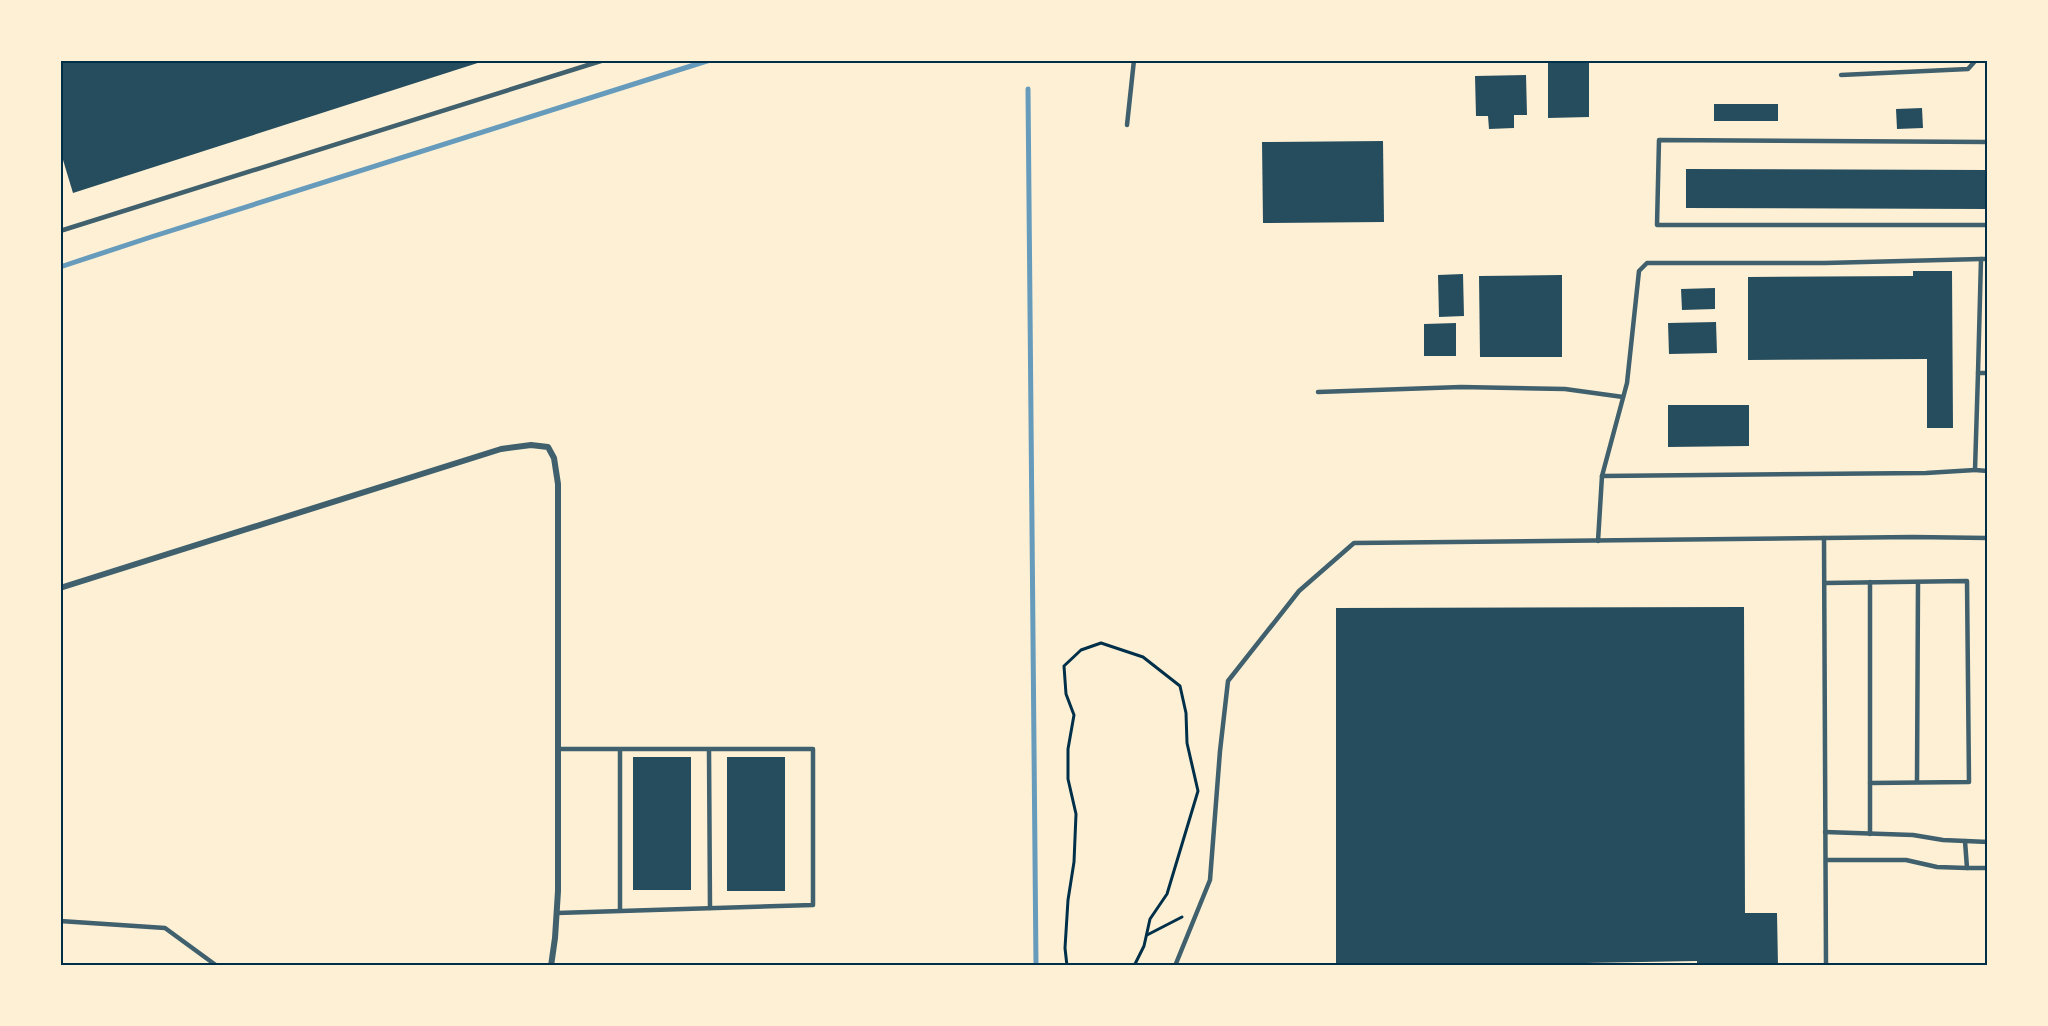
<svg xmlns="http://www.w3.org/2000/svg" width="2048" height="1026" viewBox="0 0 2048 1026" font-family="Montserrat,sans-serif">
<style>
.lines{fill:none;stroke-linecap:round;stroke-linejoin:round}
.stream{stroke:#669bbc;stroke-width:5}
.building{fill:#264d5e}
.path{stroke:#003049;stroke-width:3}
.service{stroke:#3f606c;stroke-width:4.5}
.minor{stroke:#3f606c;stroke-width:6}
.neatline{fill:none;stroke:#003049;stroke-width:2}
</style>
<rect width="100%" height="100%" fill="#fdf0d5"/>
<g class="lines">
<g class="stream">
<path d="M1028 89 1036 966"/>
<path d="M60 267 151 237 710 60"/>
</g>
</g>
<g class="building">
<path d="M60 60H487L73 193 60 150Z"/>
<path d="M1548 60H1589V117L1548 118Z"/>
<path d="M1526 75 1527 115H1514V128L1489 129 1488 116H1476L1475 76Z"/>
<rect x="1714" y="104" width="64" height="17"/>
<path d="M1922 108 1923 128 1897 129 1896 109Z"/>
<path d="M1383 141 1384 222 1263 223 1262 142Z"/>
<path d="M1686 169 1988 170V209L1686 208Z"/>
<path d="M1913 271H1952L1953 428H1927V359L1748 360V277L1913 276Z"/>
<path d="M1463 274 1464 316 1439 317 1438 275Z"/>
<path d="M1562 275V357H1480L1479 276Z"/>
<path d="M1715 288V309L1682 310 1681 289Z"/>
<path d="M1716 322 1717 353 1669 354 1668 323Z"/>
<path d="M1456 323V356H1424V324Z"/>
<path d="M1668 405H1749V446L1668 447Z"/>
<path d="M1744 607 1745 913H1777L1778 966H1697V961L1585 963V966H1336V608Z"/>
<rect x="633" y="757" width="58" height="133"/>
<rect x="727" y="757" width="58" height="134"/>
</g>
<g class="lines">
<g class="path">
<path d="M1147 935 1182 917"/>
<path d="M1067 966 1065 948 1068 900 1074 862 1076 814 1068 779V749L1074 715 1066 694 1064 666 1081 650 1101 643 1143 657 1180 686 1186 713 1187 743 1198 791 1167 894 1150 919 1144 946 1134 966"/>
</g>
<g class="service">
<path d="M1841 75 1968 69 1976 60"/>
<path d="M1127 125 1134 60"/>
<path d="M1988 142 1659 140 1657 225H1988"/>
<path d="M60 231 604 60"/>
<path d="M1988 259H1981L1978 373H1988"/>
<path d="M1978 373 1975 470 1988 471"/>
<path d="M1318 392 1461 387 1565 389 1623 397"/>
<path d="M1602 476 1627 383 1639 271 1647 263H1825L1981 259"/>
<path d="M1824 538 1826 966"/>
<path d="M1598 541 1602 476 1926 473 1975 470"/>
<path d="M1870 582V783"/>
<path d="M1825 583 1967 581 1969 782 1870 783V834"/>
<path d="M620 750V910"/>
<path d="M709 750 710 908"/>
<path d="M1917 782 1918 582"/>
<path d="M1825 832 1913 835 1943 840 1988 842"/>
<path d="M1965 841 1967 868H1988"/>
<path d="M1826 860H1906L1937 867 1967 868"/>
<path d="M557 913 813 905V749H559"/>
<path d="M60 921 165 928 217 966"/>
<path d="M1175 966 1210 880 1220 751 1228 681 1299 591 1354 543 1913 537 1988 538"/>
</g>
<path class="minor" d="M60 588 501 449 531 445 548 447 554 458 558 484V891L555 938 551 966"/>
</g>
<rect width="2048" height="1026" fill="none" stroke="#fdf0d5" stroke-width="123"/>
<rect x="62" y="62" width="1924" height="902" class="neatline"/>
</svg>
